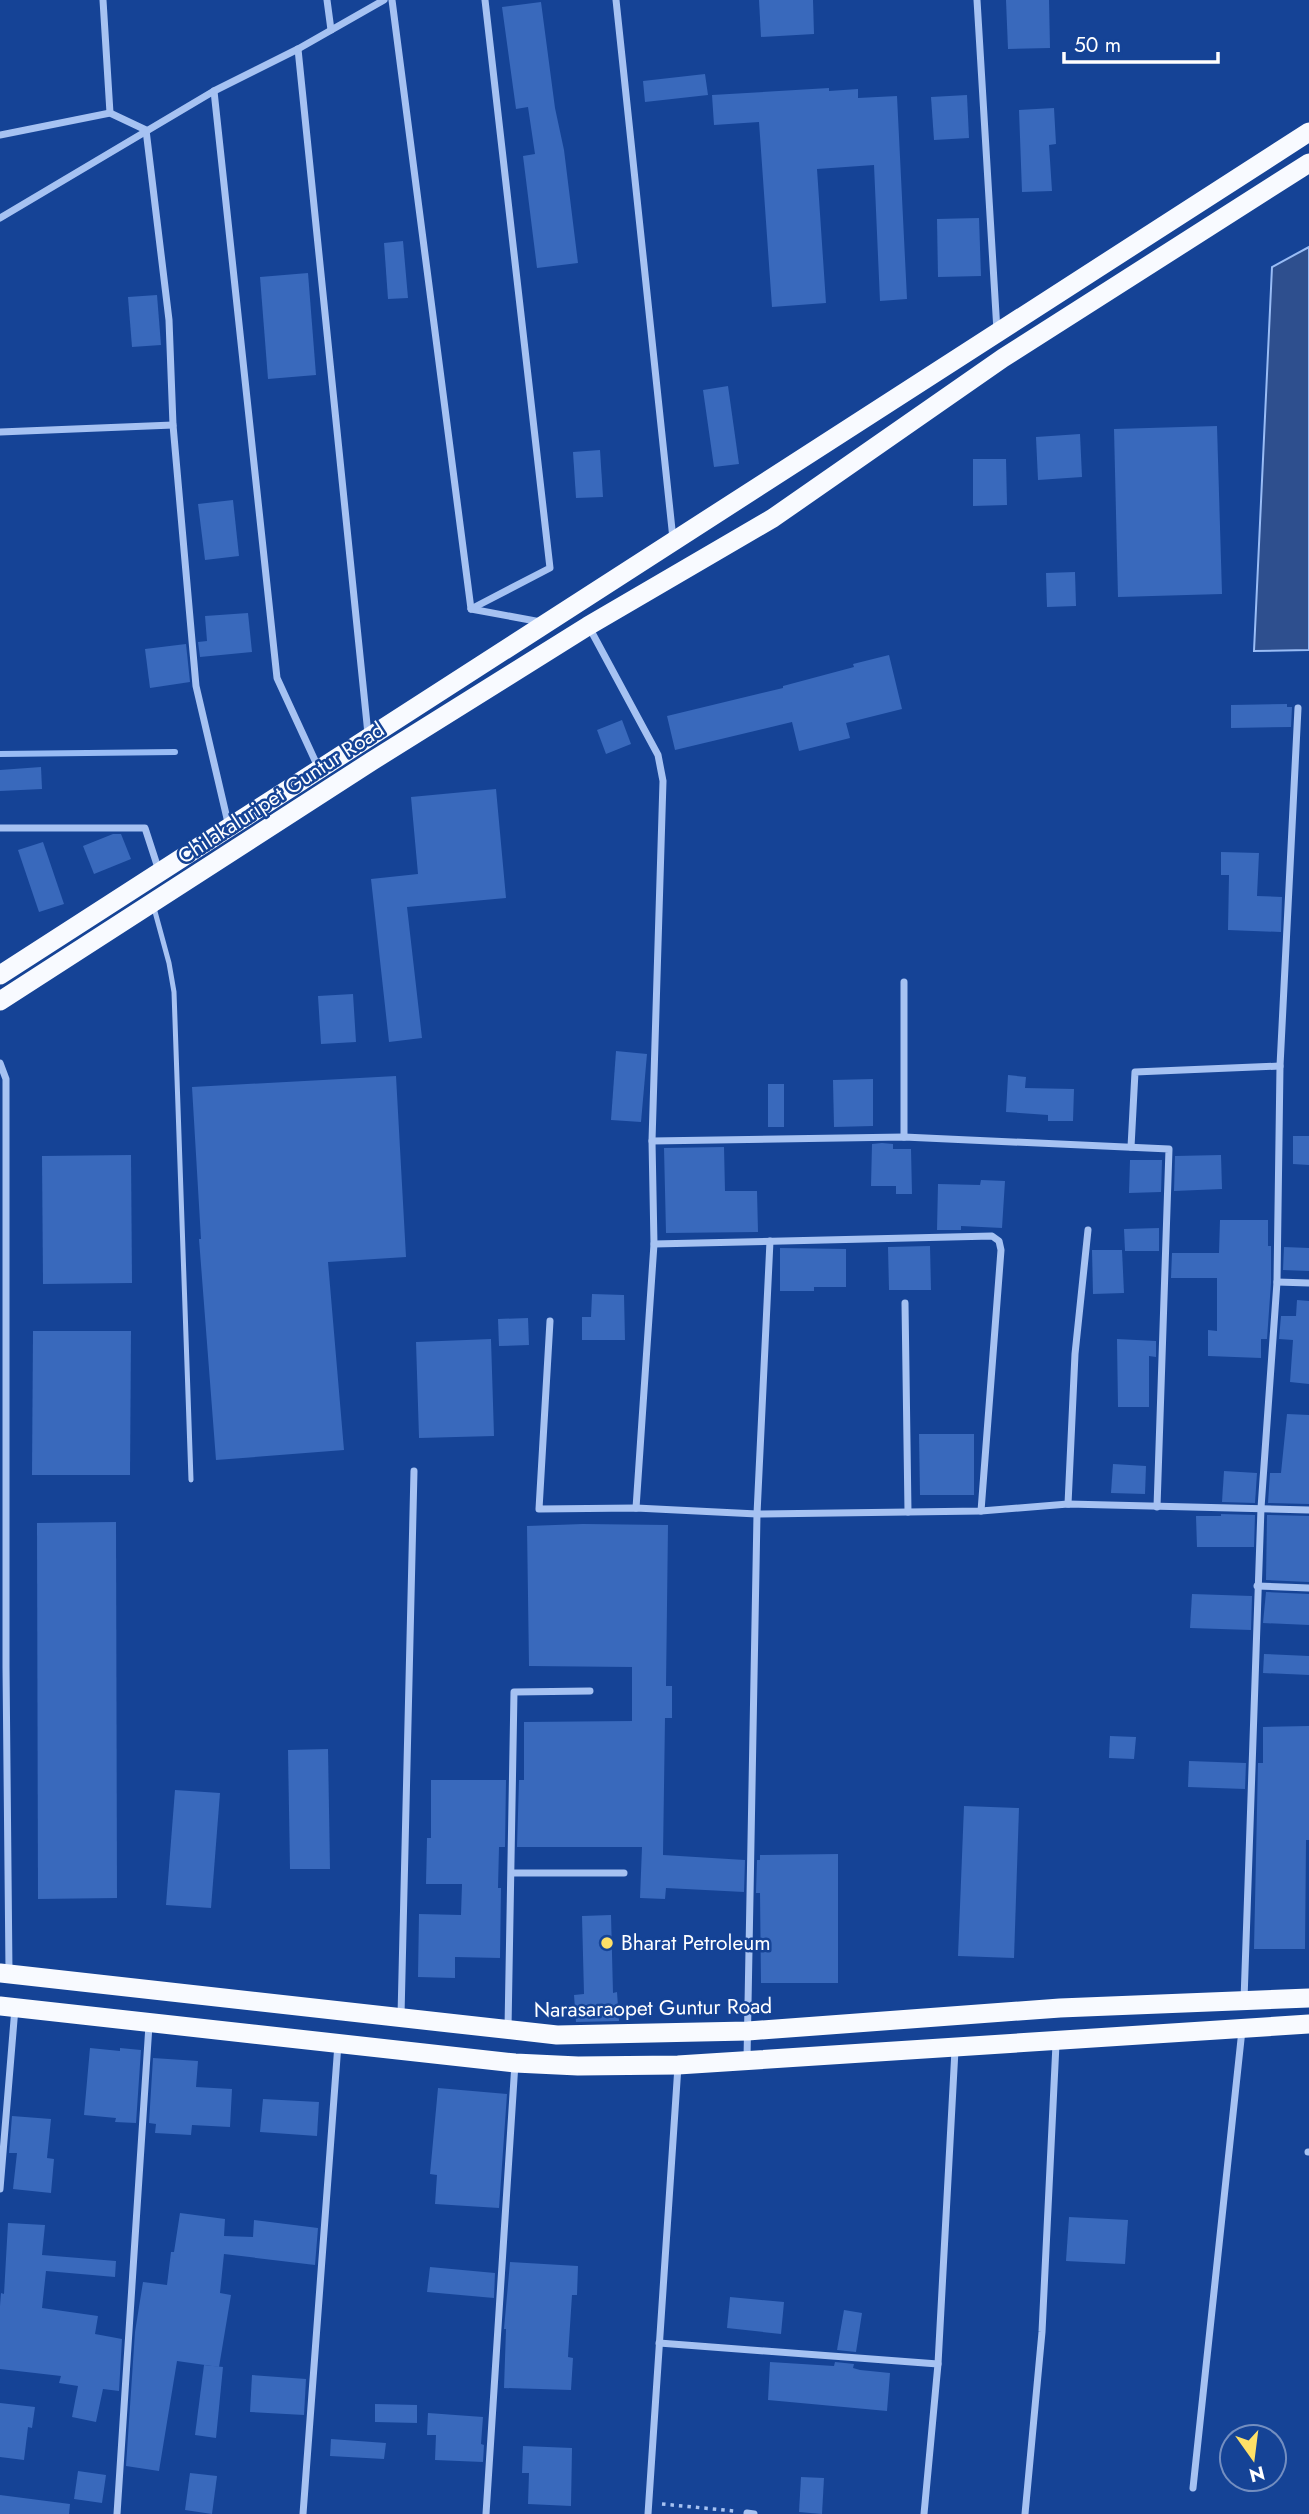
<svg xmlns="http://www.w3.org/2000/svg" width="1309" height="2514" viewBox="0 0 1309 2514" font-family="Jost,sans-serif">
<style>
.water{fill:#2e4f8e;stroke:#99bcf5;stroke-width:2}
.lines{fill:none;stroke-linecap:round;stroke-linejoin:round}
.stream{stroke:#99bcf5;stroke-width:6}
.building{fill:#3969bc}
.path{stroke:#a6c2f2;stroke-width:3.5;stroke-dasharray:3.5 5;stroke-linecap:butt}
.service{stroke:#a6c2f2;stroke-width:5}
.minor{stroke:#a6c2f2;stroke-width:7}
.trunk{stroke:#f8faff;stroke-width:19}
.poi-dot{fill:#ffe067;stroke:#154396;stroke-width:2.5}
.labels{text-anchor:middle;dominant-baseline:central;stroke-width:5;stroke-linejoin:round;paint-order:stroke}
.street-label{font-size:21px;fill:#fff;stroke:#154396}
.poi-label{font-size:21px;fill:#fff;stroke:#154396;text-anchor:start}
</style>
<rect width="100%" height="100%" fill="#154396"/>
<path class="water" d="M1309 247V650L1254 651 1272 267Z"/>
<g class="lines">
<path class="stream" d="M0 754 175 752"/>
</g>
<g class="building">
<path d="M759 0H813L814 34 761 37Z"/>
<path d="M1006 0H1049L1050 48 1008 49Z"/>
<path d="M541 2 555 108 564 150 578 263 537 268 523 156 535 154 528 107 516 109 502 7Z"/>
<path d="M705 74 708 95 645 102 643 81Z"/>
<path d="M829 88V91L858 89V98L897 96 907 299 880 301 874 165 817 169 826 303 772 307 759 122 714 125 712 95Z"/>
<path d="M967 95 969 138 934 140 931 97Z"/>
<path d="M1054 108 1056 144 1049 145 1052 191 1022 192 1019 110Z"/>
<path d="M979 218 981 276 938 277 937 219Z"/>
<path d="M403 241 408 298 388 299 384 243Z"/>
<path d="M308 273 316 375 268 379 260 277Z"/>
<path d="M157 295 161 345 132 347 128 297Z"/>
<path d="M728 386 739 464 714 467 703 390Z"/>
<path d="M1217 426 1222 594 1118 597 1114 429Z"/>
<path d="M1080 434 1082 477 1038 480 1036 437Z"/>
<path d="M600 450 603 497 576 498 573 452Z"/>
<path d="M973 459H1006L1007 505 973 506Z"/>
<path d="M233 500 239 556 205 560 198 504Z"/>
<path d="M1075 572 1076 606 1047 607 1046 573Z"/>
<path d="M248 613 252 652 200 657 198 642 207 641 205 616Z"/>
<path d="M186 644 190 682 150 688 145 649Z"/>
<path d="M889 655 902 709 846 723 850 738 799 751 792 722 675 750 667 716 783 688V686L854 667 853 664Z"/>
<path d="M1287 704V707H1292L1291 727 1231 728V705Z"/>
<path d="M622 720 631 744 606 754 597 730Z"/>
<path d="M41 767 42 789 0 791V770Z"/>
<path d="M496 789 506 898 407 907 422 1038 389 1042 371 879 418 874 411 797Z"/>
<path d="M113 834H121L131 859 94 874 83 846Z"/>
<path d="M43 842 64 904 39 912 18 850Z"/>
<path d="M1221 852 1259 853 1257 896 1282 897 1281 932 1228 930 1229 875H1221Z"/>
<path d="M353 994 356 1042 321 1044 318 996Z"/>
<path d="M616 1051 647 1054 641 1122 611 1120Z"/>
<path d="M1008 1075 1026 1077 1025 1088 1074 1089 1073 1121H1048V1115L1006 1112Z"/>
<path d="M396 1076 406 1257 328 1262 344 1450 216 1460 199 1239H201L192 1087Z"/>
<path d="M873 1079V1126L834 1127 833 1080Z"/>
<rect x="768" y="1084" width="16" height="43"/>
<path d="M1293 1136H1309V1165L1293 1164Z"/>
<path d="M882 1143 893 1144V1149H911L912 1194H896V1186H871L872 1144Z"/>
<path d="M724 1147 725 1191H757L758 1232 666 1233 664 1148Z"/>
<path d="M131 1155 132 1283 43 1284 42 1156Z"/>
<path d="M1221 1155 1222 1189 1174 1191 1175 1156Z"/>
<path d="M1130 1160H1162L1161 1192 1129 1193Z"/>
<path d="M981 1180 1005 1181 1002 1228 961 1226V1230H937L938 1184 980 1185Z"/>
<path d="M1220 1220H1268V1246H1271V1283L1267 1339H1261V1358L1208 1356V1330L1217 1331V1278H1171L1172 1253H1219Z"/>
<path d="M1159 1228V1251H1125L1124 1229Z"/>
<path d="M930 1246 931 1290H889L888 1247Z"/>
<path d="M1284 1247 1309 1248V1271L1283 1270Z"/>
<path d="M780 1248 846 1249V1287H814V1291H780Z"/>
<path d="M1092 1250H1122L1124 1293 1093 1294Z"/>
<path d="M592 1294 624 1295 625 1340H582V1317H591Z"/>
<path d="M1297 1300 1309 1301V1384L1290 1382 1293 1340 1279 1339 1281 1316H1296Z"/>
<path d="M528 1318 529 1345 499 1346 498 1319Z"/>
<path d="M33 1331H131L130 1475H32Z"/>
<path d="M491 1339 494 1436 419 1438 416 1342Z"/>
<path d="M1117 1339 1156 1341V1357L1149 1356V1407H1118Z"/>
<path d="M1287 1414 1309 1415V1504L1268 1503 1270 1473H1281Z"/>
<path d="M919 1434H974V1495H920Z"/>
<path d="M1113 1464 1146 1466 1145 1494 1111 1493Z"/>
<path d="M1224 1471 1257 1473 1255 1503 1222 1502Z"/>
<path d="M1221 1514 1255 1515 1254 1547H1197L1196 1516H1221Z"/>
<path d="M1267 1515 1309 1516V1582L1266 1580Z"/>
<path d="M116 1522 117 1898 38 1899 37 1523Z"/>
<path d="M583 1524 668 1525 666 1686H672V1718H665L663 1855 745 1860 744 1892 666 1888 665 1899 640 1898 642 1847H517L519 1780H524V1722L632 1721V1667L529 1666 527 1526Z"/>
<path d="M1266 1592 1309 1594V1625L1263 1623Z"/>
<path d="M1192 1594 1252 1596 1251 1630 1190 1628Z"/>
<path d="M1264 1654 1309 1656V1675L1263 1673Z"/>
<path d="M1309 1726V1840H1306L1305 1949H1254L1258 1763H1263V1727Z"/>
<path d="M1110 1736 1136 1737 1134 1759 1109 1758Z"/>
<path d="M328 1749 330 1869H290L288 1750Z"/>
<path d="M1189 1761 1246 1763 1245 1789 1188 1787Z"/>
<path d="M431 1780H506L505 1847H499L498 1888H501L500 1958 455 1957V1978L418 1977 419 1914 461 1915 462 1884H426L427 1838H431Z"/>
<path d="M175 1790 220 1793 211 1908 166 1905Z"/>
<path d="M964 1806 1019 1808 1014 1958 958 1956Z"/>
<path d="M838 1854V1983H761L760 1893H756L757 1860H760V1855Z"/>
<path d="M611 1915 613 1993 617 1992 619 2021 576 2022 574 1995 584 1994 582 1916Z"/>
<path d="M90 2048 120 2051V2048L141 2050 136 2123 115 2122 116 2118 84 2115Z"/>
<path d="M153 2058 198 2061 196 2087 232 2089 230 2127 192 2125 191 2135 155 2133 156 2124 149 2123Z"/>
<path d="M438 2088 507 2094 499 2208 435 2204 437 2175 430 2174Z"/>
<path d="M263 2099 319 2102 317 2136 260 2132Z"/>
<path d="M12 2116 51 2119 47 2158 54 2159 51 2193 13 2189 17 2153H9Z"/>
<path d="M180 2213 225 2219 224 2236 253 2237 254 2220 318 2228 315 2265 224 2254 220 2293 231 2295 219 2367 177 2361 159 2471 126 2466 135 2332 143 2282 167 2285 171 2252H174Z"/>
<path d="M1069 2217 1128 2220 1125 2264 1066 2261Z"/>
<path d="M8 2223 45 2225 42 2255 116 2261 115 2277 46 2271 42 2308 98 2316 95 2334 122 2339 119 2391 103 2389 96 2422 72 2417 78 2386 59 2383 61 2376 0 2369V2306L1 2293 4 2294Z"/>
<path d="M510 2262 578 2266 577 2295H572L568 2357 573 2358 571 2390 504 2388 506 2329H504Z"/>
<path d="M430 2267 495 2273 494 2298 427 2292Z"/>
<path d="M730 2297 784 2302 781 2334 727 2328Z"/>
<path d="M844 2310 862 2313 856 2352 837 2350Z"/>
<path d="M770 2362 834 2366 835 2362 854 2364 853 2368 860 2370 890 2373 887 2411 768 2400Z"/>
<path d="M204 2365 223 2367 216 2438 195 2435Z"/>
<path d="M252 2375 306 2379 304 2415 250 2412Z"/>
<path d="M0 2403 35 2407 32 2428 28 2427 24 2460 0 2457Z"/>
<path d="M375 2404 417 2405V2423L375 2422Z"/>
<path d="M428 2413 483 2417 481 2444 484 2445 483 2462 435 2460 436 2435H427Z"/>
<path d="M331 2439 386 2443 384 2459 330 2456Z"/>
<path d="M523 2446 572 2448 571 2506 528 2504 529 2473H522Z"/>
<path d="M78 2471 106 2475 102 2503 74 2499Z"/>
<path d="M190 2473 217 2476 212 2514 185 2510Z"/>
<path d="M801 2477 824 2478 822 2514 799 2512Z"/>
<path d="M0 2495 70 2504 69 2514H0Z"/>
</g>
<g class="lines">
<path class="path" d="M662 2504 734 2511"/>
<path class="service" d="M154 908 169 963 174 992 191 1480"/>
<g class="minor">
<path d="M103 0 110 113"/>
<path d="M327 0 331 30"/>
<path d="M392 0 471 609 541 622"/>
<path d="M616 0 673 539"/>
<path d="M977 0 997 331"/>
<path d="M298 49 368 734"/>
<path d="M214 91 277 678 318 767"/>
<path d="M0 135 110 113 146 130 169 320 173 425 196 686 229 827"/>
<path d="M0 218 214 91 298 49 384 0"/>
<path d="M0 432 173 425"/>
<path d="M471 609 550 568 485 0"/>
<path d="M589 627 658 755 663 781 652 1141 654 1244 636 1508"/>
<path d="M0 828H145L159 871"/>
<path d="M904 982V1137"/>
<path d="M0 1063 6 1079V1667L9 1971"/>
<path d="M652 1141 904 1137 1169 1149 1157 1507"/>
<path d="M1131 1147 1135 1072 1280 1066"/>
<path d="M654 1244 992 1236 999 1241 1001 1250 981 1511"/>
<path d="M1277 1282 1309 1283"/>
<path d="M905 1303 908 1512"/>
<path d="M550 1321 539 1509 636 1508 757 1514 981 1511 1068 1504 1309 1510"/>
<path d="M1068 1504 1075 1354 1088 1230"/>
<path d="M1257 1586 1309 1588"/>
<path d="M512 1873H624"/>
<path d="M1244 2000 1261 1508 1277 1282 1280 1066 1298 708"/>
<path d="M401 2016 414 1471"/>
<path d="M508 2028 514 1692 590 1691"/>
<path d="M747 2059 757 1514 770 1241"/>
<path d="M1308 2152H1309"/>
<path d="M0 2189 15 2008"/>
<path d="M659 2343 938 2364"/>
<path d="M1193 2488 1242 2030"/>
<path d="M747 2513 754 2514"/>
<path d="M117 2514 149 2025"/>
<path d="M303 2514 338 2044"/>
<path d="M486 2514 515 2063"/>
<path d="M648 2514 678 2066"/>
<path d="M924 2514 938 2364 955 2050"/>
<path d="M1025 2514 1042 2332 1056 2044"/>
</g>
<g class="trunk">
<path d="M0 975 1309 132"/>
<path d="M0 1001 372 761 588 626 773 518 1003 358 1309 163"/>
<path d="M0 1973 557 2035 748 2031 1060 2008 1309 1998"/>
<path d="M0 2006 515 2063 578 2066 678 2065 1309 2024"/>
</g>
</g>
<circle class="poi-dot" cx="607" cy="1943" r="7"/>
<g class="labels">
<g class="street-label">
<text transform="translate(281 793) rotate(-33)">Chilakaluripet Guntur Road</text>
<text transform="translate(653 2008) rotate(-1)">Narasaraopet Guntur Road</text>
</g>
<g class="poi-label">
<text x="621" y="1943">Bharat Petroleum</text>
</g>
</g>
<g transform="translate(1253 2458) rotate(166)"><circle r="33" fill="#154396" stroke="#738ec0" stroke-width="2"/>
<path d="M0-5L12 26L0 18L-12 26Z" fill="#ffe067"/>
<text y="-10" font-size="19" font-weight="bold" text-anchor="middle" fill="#ffffff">N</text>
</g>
<path d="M1064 52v10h154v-10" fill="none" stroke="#ffffff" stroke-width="3.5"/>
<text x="1074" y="52" font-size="21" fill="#ffffff" stroke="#154396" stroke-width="5" paint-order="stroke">50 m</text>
</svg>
